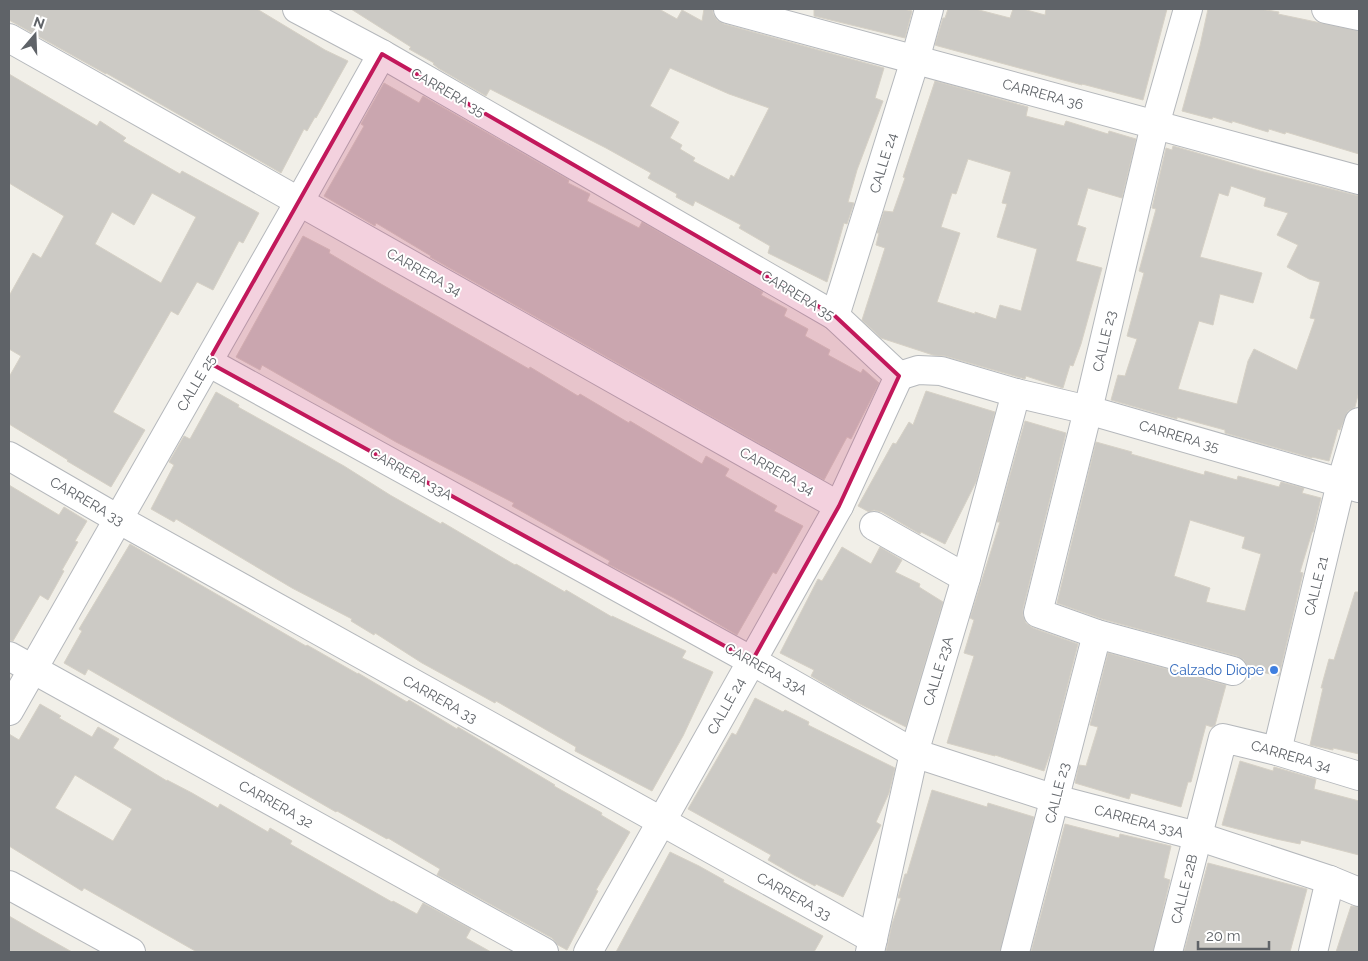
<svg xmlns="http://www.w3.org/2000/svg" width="1368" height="961" viewBox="0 0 1368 961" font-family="Raleway,sans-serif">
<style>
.building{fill:#cccac5;stroke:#d6d1c6;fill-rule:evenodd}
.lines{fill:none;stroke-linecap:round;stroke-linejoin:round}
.minor-casing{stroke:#b5b8bc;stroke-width:30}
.minor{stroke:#fff;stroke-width:28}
.marked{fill:#c2185b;fill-opacity:0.2;stroke:#c2185b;stroke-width:4;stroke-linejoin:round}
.shop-dot{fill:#3f7fe0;stroke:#fff;stroke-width:2}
.labels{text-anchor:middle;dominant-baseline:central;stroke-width:4;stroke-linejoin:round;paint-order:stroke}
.street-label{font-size:14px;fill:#5f6368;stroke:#fff}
.shop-label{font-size:14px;fill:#366cbe;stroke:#fff;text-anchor:end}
</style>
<rect width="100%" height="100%" fill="#f1efe8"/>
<g class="building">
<path d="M9 9H257L325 50 348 61 316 118 315 117 307 131 304 129 281 173 106 73V74L9 20Z"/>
<path d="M351 9H659L677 19 682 10 702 21 704 9H713V13L717 20 724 24 884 68 875 98 883 101 857 170 848 202 854 203 847 224 844 223 827 282 768 253 770 246 739 228 741 225 695 201 693 206 676 197 677 194 648 178 651 173 606 148 490 89 486 96 438 68 433 64 434 63 409 49 411 47ZM670 68 729 94 769 108 734 177 731 175 729 180 693 161 695 158 680 149 682 145 670 138 679 122 650 106Z"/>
<path d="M814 9H903L912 11 905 38 814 16Z"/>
<path d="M948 9H975L1010 18 1013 9H1023L1045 15 1046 9H1167L1143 100 1082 84V85L938 46 935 45 943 18H945Z"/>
<path d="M1208 9H1260L1279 12 1278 14 1359 31V154L1286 132 1285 134 1269 129 1268 132 1232 121V123L1213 117 1212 119 1182 111 1200 46Z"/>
<path d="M9 74 97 126 100 121 126 138 123 141 180 174 182 171 259 213 243 243 239 241 213 290 197 282 178 315 171 311 113 412 145 430 111 487 67 461 68 460 9 424V377L21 356 9 349V296L33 253 41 258 64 216 9 183ZM152 193 196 217 161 283 95 244 112 212 134 225Z"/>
<path d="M935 81 1028 107 1026 116 1064 126 1066 121 1108 134 1109 131 1136 139 1122 198 1088 188 1077 225 1086 228 1076 261 1102 268 1081 344 1073 366 1070 365 1063 388 1026 376 1025 379 945 356 933 355 881 338 862 320 885 248 876 245 879 233H877L884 211 893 212 905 178 903 177ZM968 159 1011 172 1002 203 1007 204 997 237 1037 249 1021 311 1000 305 996 319 975 312V314L937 302 960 233 941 227 952 193 956 194Z"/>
<path d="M384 83 419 103 423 96 569 180 568 183 590 194 587 201 639 228 642 222 763 292 761 295 787 309 784 316 808 329 805 336 830 350 828 355 861 373 863 369 879 383 851 439 847 437 824 480 430 257 431 256 376 223 375 226 324 196 364 126 361 124Z"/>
<path d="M1173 146 1260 171 1359 196V391L1355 407 1348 411 1340 430 1338 429 1329 461 1312 457V458L1225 433V430L1177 417V419L1111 400 1118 375 1125 376 1137 339 1127 336 1144 273 1139 271 1156 209 1152 208 1166 148 1172 150ZM1231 186 1266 198 1264 206 1288 213 1277 235 1298 245 1287 267 1309 279 1320 282 1310 318 1315 319 1297 370 1254 349 1248 361 1237 404 1178 389 1199 321 1213 325 1220 294 1253 303 1262 273 1200 257 1219 193 1228 196Z"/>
<path d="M303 236 330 250 329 253 381 284 529 369 530 367 578 396 580 394 629 423 630 421 702 464 706 456 729 469 725 476 777 506 774 511 803 526 776 574 773 572 737 635 674 598 608 564 610 561 512 506 514 503 396 442 262 365 260 370 236 357Z"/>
<path d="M926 391 995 412 976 482 945 544 921 532 920 534 882 512 874 510 869 512 858 506 893 443 896 444 909 422 913 425Z"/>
<path d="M216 392 239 405 238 407 344 466 390 495 441 524 442 522 515 565 516 564 565 592 566 590 612 617V616L686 651 682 658 713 672 683 736 652 791 575 751 576 747 496 701 495 703 422 663 375 633 374 635 351 621 352 619 292 588 176 519 174 522 151 509 174 465 169 462 184 436 190 439Z"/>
<path d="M1025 421 1066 433 1023 609V616L1026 623 1033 628 1078 644 1051 751 1044 771 995 755V756L947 743 974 656 964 653 974 620 970 618 1000 522H997Z"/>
<path d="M1096 442 1132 452 1131 454 1204 475 1205 471 1237 480 1238 476 1279 487 1281 482 1304 488 1302 493 1321 498 1313 532H1312L1300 572 1303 573 1279 676 1248 669 1244 660 1237 656 1102 619 1057 603ZM1190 520 1245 537 1242 548 1261 554 1245 611 1206 602 1210 588 1174 576Z"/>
<path d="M9 485 59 515 64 507 87 521 75 541 78 542 62 570 64 571 48 600 40 595 13 641 9 640Z"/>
<path d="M130 544 306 646 307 645 358 674V673L407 702 409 700 457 729 458 727 555 785 554 786 602 813 601 815 630 832 596 890 598 891 567 950 558 945 552 938 437 875 440 869 388 838 387 839 337 811 336 812 88 669 85 675 64 663 82 631 79 629Z"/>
<path d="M842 547 871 564 880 547 902 560 895 572 920 584 919 587 943 602 906 727 852 700 811 676 814 670 780 653 818 579 822 581Z"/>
<path d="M1355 592H1359V754L1333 748V750L1310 745 1323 688H1321L1329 659 1334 660Z"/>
<path d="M1108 653 1226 685 1215 725 1212 727 1206 725 1191 782H1188L1181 807 1131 793 1129 799 1075 783 1079 765 1086 766 1098 727 1090 725Z"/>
<path d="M755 698 783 712 785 710 809 722 808 725 895 768 889 793 876 822 881 825 843 897 816 884 815 886 794 875 768 860 771 855 688 809 732 733 736 735Z"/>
<path d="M40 704 61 716 59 718 92 737 98 727 119 739 113 748 167 781V780L192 793 218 808 220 804 268 832 270 828 292 841 290 844 392 902 393 901 417 914 423 903 471 929 466 938 491 952H197L84 888 82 891 9 846V734L19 740ZM75 775 132 809 113 841 55 808Z"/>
<path d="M1240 761 1273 771 1274 767 1316 779 1314 789 1359 801V855L1301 840 1300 844 1276 839 1222 825Z"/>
<path d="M932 790 987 807 988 803 1034 817 1000 952H886L892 924 901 898H898L905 874H907Z"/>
<path d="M1065 824 1119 838 1120 834 1171 846 1164 876V878L1170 880 1153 952H1031Z"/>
<path d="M670 852 699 866 724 880 723 882 823 936 814 952H616Z"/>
<path d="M1208 863 1307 889 1290 952H1184Z"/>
<path d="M1351 906 1359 907V952H1336Z"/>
<path d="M9 916 40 934 72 952H9Z"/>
</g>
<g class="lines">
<defs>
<g id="minor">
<path d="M297 9 382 54 835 316 899 376"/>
<path d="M728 9 1359 180"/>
<path d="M1188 9 1155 125 1088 410 1038 613 1097 634 1233 671"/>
<path d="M1326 9 1359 16"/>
<path d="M9 38 839 506"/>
<path d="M835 316 915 60 929 9"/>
<path d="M208 362 752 661 914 753 1055 799 1197 836 1330 880 1359 892"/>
<path d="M899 376 918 370 941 371 1016 393 1088 410 1359 488"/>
<path d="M9 456 118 519 873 939"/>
<path d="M874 526 966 578"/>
<path d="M9 656 544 952"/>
<path d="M9 711 299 202 382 54"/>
<path d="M1277 751 1341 483 1359 422"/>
<path d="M9 885 131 952"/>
<path d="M588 952 839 506 899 376"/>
<path d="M870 952 914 753 966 578 1016 393"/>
<path d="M1015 952 1097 634"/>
<path d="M1168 952 1223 738 1277 751 1359 776"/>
<path d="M1313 952 1330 880"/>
</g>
</defs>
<use href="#minor" class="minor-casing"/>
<use href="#minor" class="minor"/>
</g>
<path class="marked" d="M382 54 835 316 899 376 839 506 752 661 208 362Z"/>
<circle class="shop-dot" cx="1274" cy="670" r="5"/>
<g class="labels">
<g class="street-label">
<text transform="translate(448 92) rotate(30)">CARRERA 35</text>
<text transform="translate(1043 94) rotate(15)">CARRERA 36</text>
<text transform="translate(883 163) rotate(-73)">CALLE 24</text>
<text transform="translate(424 272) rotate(29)">CARRERA 34</text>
<text transform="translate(798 295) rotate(31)">CARRERA 35</text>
<text transform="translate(1104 341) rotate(-77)">CALLE 23</text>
<text transform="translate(196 383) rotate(-60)">CALLE 25</text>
<text transform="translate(1179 436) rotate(16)">CARRERA 35</text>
<text transform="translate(777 471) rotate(29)">CARRERA 34</text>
<text transform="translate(411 474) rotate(29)">CARRERA 33A</text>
<text transform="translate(87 501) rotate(30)">CARRERA 33</text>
<text transform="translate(1316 586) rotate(-76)">CALLE 21</text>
<text transform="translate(766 669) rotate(29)">CARRERA 33A</text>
<text transform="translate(938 671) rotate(-73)">CALLE 23A</text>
<text transform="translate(440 699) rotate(29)">CARRERA 33</text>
<text transform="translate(726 706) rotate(-61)">CALLE 24</text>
<text transform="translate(1291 756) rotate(16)">CARRERA 34</text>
<text transform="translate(1057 793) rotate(-76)">CALLE 23</text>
<text transform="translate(276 804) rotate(29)">CARRERA 32</text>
<text transform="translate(1139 821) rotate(15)">CARRERA 33A</text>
<text transform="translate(1184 889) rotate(-76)">CALLE 22B</text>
<text transform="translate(794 896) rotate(29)">CARRERA 33</text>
</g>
<g class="shop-label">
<text x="1264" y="670">Calzado Diope</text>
</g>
</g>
<rect width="1368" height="961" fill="none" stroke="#5f6368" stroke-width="20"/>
<g transform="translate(35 35) rotate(19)" stroke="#ffffff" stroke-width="4" paint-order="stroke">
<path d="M0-4L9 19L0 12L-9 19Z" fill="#5f6368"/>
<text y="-8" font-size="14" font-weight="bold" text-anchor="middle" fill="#5f6368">N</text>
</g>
<path d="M1198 941v8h71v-8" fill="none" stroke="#5f6368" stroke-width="2.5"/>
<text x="1206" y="941" font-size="15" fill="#5f6368" stroke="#ffffff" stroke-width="4" paint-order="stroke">20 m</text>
</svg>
